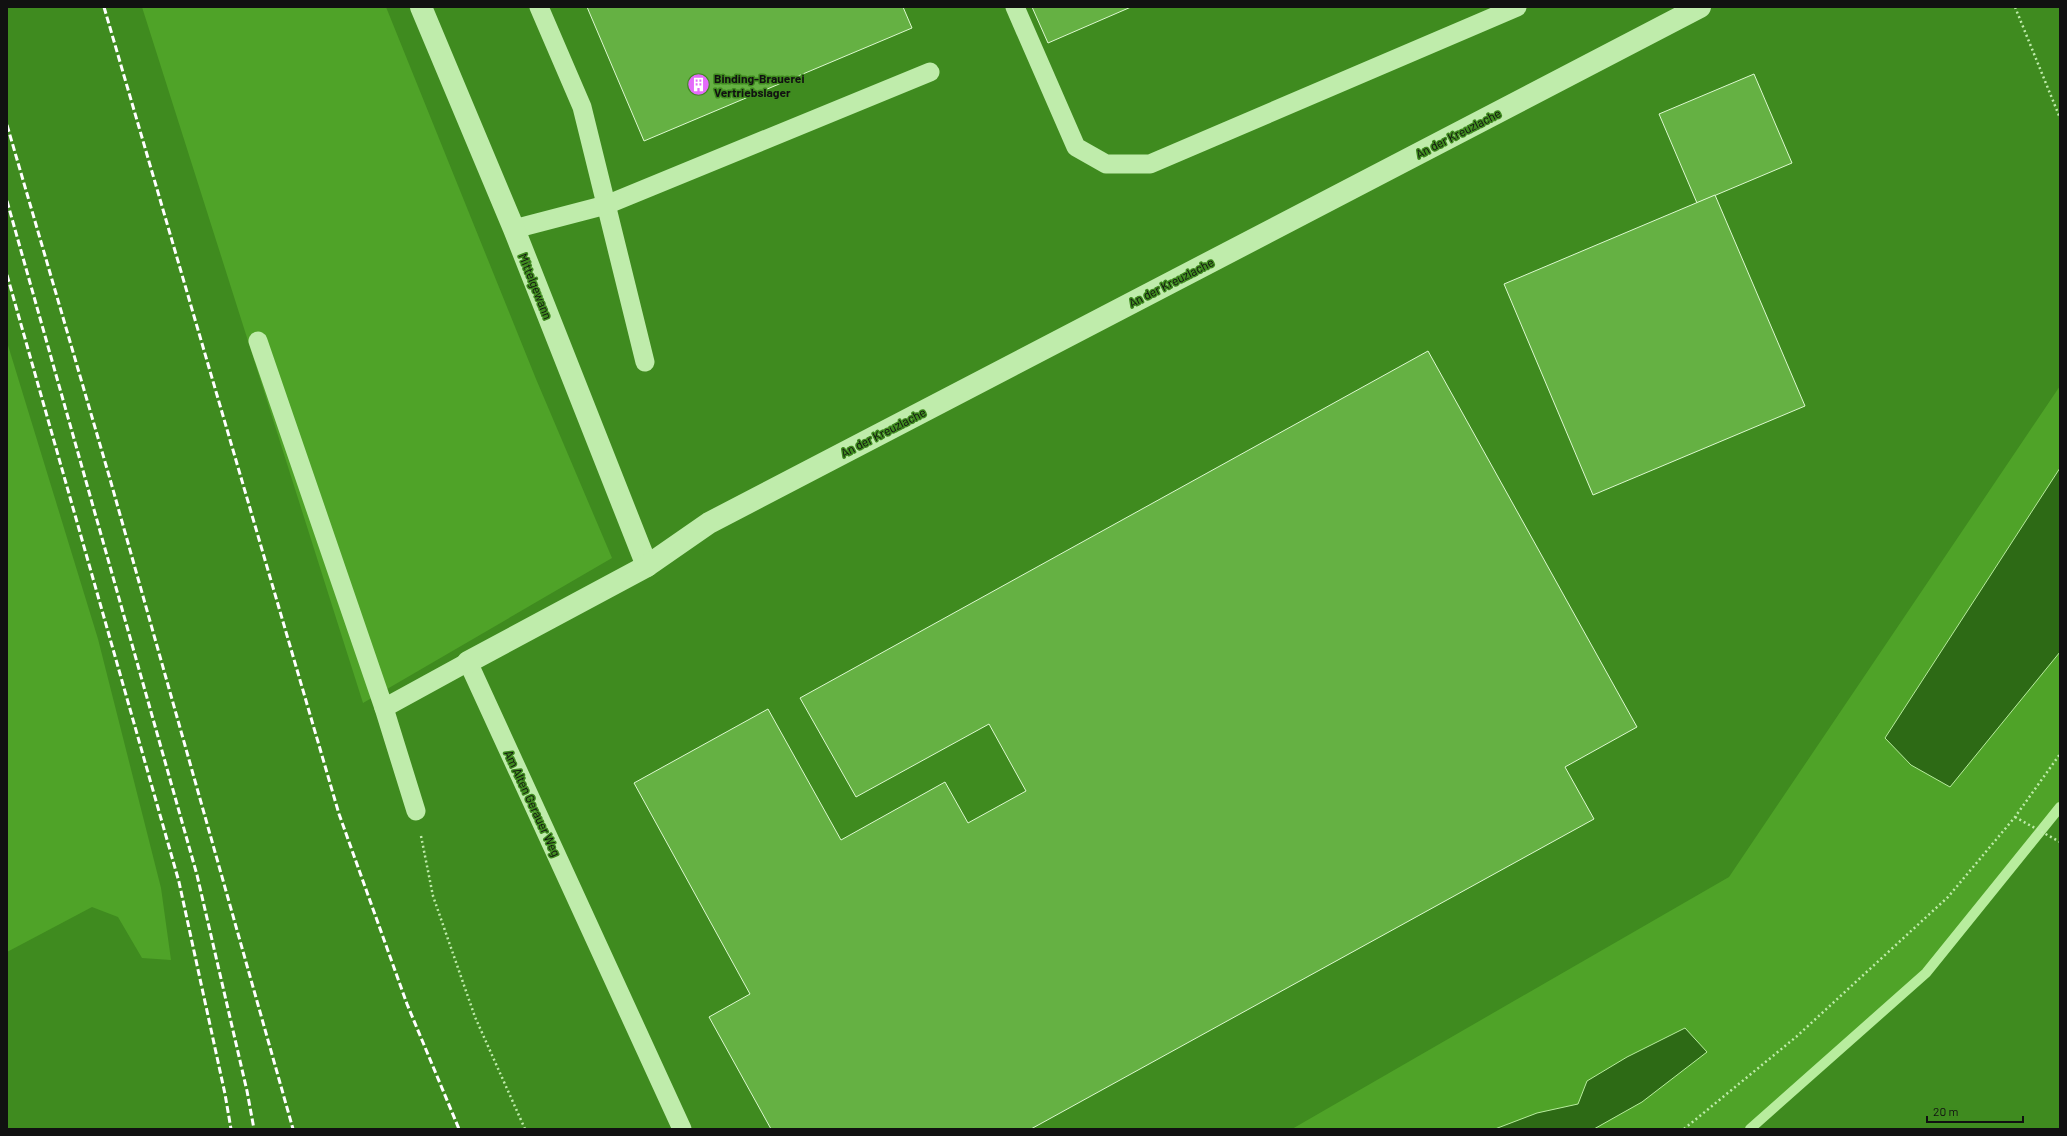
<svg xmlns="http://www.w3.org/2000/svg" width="2067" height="1136" viewBox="0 0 2067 1136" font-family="Barlow,sans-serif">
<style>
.green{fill:#4fa328}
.water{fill:#2d6a15;stroke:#b8ed9e}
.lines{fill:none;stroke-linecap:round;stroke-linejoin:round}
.stream{stroke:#b8ed9e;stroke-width:10}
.building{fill:#65b143;stroke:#ddf9d0}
.path{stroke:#bfecab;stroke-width:2.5;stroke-dasharray:2 3;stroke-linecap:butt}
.lane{stroke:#bfecab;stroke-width:19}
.street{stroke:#bfecab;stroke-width:22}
.rail{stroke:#fff;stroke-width:3;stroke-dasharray:7 3;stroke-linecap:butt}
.labels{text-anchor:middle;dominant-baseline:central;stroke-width:3;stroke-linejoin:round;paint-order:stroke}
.poi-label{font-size:12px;font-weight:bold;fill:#111;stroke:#3f8b1f;text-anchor:start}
.street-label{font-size:12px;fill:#111;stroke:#3f8b1f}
</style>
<rect width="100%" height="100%" fill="#3f8b1f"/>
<g class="green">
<path d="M142 7H386L536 379 612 558 363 703Z"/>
<path d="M7 342 98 639 161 888 171 960 142 958 118 917 92 907 7 952Z"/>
<path d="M2060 386V468L1885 738 1950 786 2060 652V807L1926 973 1750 1129H1292L1729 877Z"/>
</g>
<g class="water">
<path d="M2060 468V652L1950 787 1911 765 1885 738Z"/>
<path d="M1685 1028 1707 1052 1642 1102 1594 1129H1495L1537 1113 1578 1104 1587 1081 1627 1057Z"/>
</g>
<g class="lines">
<path class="stream" d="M1750 1129 1926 973 2060 807"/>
</g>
<g class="building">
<path d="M587 7H903L912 28 644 141Z"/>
<path d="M1032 7H1131L1048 43Z"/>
<path d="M1754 74 1792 163 1697 203 1659 114Z"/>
<path d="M1715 195 1805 406 1593 495 1504 284Z"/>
<path d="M1428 351 1637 727 1565 767 1594 819 1031 1129H771L709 1017 750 994 634 783 768 709 841 840 945 782 968 823 1026 791 989 724 856 797 800 698Z"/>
</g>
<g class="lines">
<g class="path">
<path d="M2015 7 2060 118"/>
<path d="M2015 817 2060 842"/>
<path d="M421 836 433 896 475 1017 525 1129"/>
<path d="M1684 1129 1796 1037 1948 897 2015 817 2060 754"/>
</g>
<g class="lane">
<path d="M539 7 582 107 645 362"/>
<path d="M1015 7 1076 147 1106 164H1150L1517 7"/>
<path d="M514 229 606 205 930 72"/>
<path d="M258 341 384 708 468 662 682 1129"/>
<path d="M384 708 416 811"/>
</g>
<g class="street">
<path d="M421 7 514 229 647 566"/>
<path d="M468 662 647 566 709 523 1700 7"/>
</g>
<g class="rail">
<path d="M104 7 339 814 407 1004 459 1129"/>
<path d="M7 125 110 479 293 1129"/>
<path d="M7 201 197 875 247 1091 254 1129"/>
<path d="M7 275 179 882 225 1094 231 1129"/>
</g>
</g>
<defs>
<symbol id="building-disc" viewBox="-11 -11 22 22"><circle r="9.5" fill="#e46afa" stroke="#3f8b1f"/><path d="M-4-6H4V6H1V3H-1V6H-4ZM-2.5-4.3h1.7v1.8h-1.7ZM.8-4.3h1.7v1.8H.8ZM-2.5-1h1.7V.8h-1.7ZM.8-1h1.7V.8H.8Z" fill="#fff"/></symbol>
</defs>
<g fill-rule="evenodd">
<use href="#building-disc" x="686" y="72" width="25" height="25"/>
</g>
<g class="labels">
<g class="poi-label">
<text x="714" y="78">Binding-Brauerei<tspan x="714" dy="14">Vertriebslager</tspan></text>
</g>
<g class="street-label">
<text transform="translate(1458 133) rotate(-27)">An der Kreuzlache</text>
<text transform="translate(1171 282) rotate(-27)">An der Kreuzlache</text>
<text transform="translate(536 286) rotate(68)">Mittelgewann</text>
<text transform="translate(883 432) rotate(-27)">An der Kreuzlache</text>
<text transform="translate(533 803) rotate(65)">Am Alten Gerauer Weg</text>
</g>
</g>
<rect width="2067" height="1136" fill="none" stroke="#111111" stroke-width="16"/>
<path d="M1927 1116v6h96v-6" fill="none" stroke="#111111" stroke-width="2"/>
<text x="1933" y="1116" font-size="12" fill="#111111" stroke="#3f8b1f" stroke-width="3" paint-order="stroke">20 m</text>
</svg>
